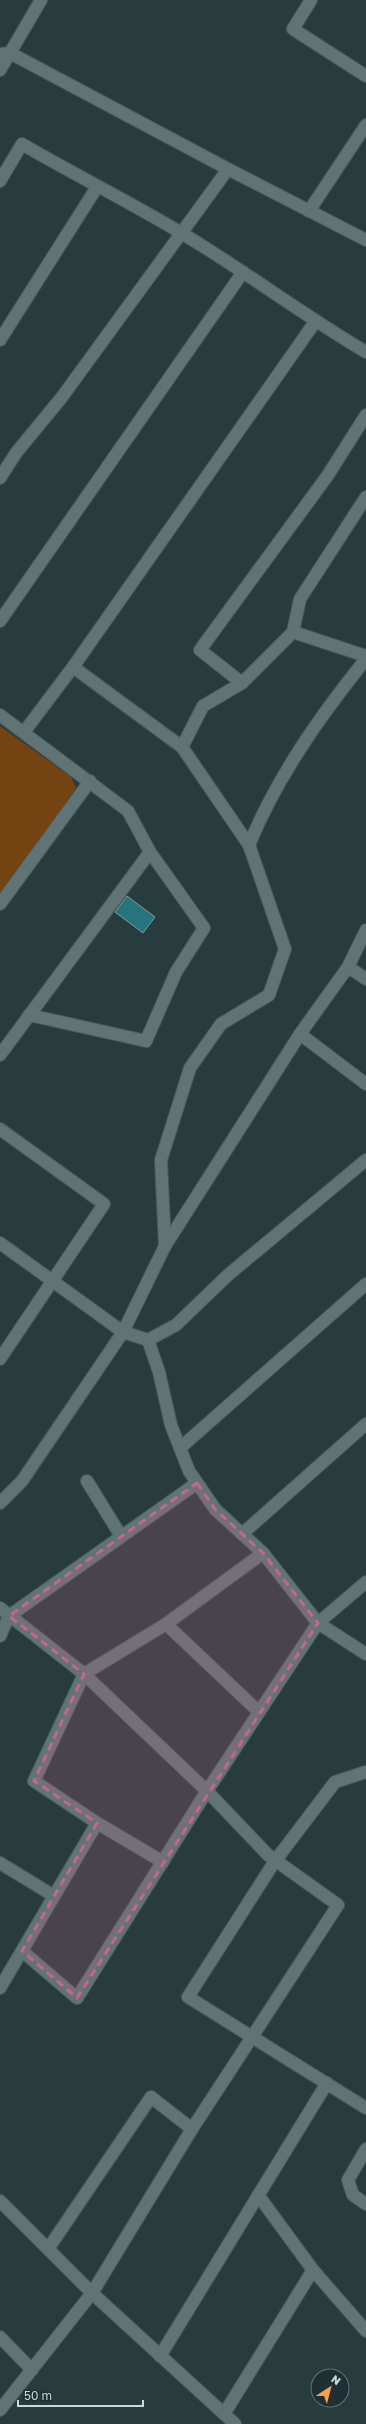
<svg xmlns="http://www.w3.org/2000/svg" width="366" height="2424" viewBox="0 0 366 2424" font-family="'Golos Text',sans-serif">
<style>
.green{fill:#734412}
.building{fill:#26747e;stroke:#84999b}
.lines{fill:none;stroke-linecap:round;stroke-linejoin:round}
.minor-casing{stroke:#49595a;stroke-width:14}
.minor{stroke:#607476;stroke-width:12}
.marked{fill:#c6658d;fill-opacity:0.2;stroke:#c6658d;stroke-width:3;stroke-dasharray:8 5;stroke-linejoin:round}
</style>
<rect width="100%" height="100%" fill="#283b3d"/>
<path class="green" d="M0 726 71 777 76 788 0 894Z"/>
<path class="building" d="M127 896 155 917 143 933 115 912Z"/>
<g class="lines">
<defs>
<g id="minor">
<path d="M311 0 293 29 366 76"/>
<path d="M0 54 10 53 228 169 366 240"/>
<path d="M0 70 41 0"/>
<path d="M0 181 22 144C75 175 130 202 183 234 245 271 303 315 366 352"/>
<path d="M309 211 366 125"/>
<path d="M0 340 97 187"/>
<path d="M0 478 16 453 62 397 228 169"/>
<path d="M0 621 243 272"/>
<path d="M293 632 300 599 366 497"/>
<path d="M73 667 182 747"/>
<path d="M242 683 200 650 328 475 366 415"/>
<path d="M0 715 128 811 150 852 204 928 176 972 146 1041 29 1015"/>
<path d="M24 732 73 667 315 322"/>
<path d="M249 845C277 777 320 716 366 659"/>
<path d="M0 904 90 781"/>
<path d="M348 967 366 979"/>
<path d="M300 1034 366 1084"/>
<path d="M0 1055 150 852"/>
<path d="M0 1129 104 1204 0 1359"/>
<path d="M0 1243 123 1332 148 1340 176 1325 228 1275 366 1160"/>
<path d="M165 1246 300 1034 348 967 366 930"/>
<path d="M148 1340 159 1372 171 1425 189 1471 215 1509 263 1553 318 1623 366 1654"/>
<path d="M180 1448 366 1284"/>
<path d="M87 1481 121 1536"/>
<path d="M0 1503 22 1481 123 1332 165 1246 161 1160 190 1068 221 1024 269 995 285 949 249 845 182 747 203 706 242 683 293 632 366 656"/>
<path d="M242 1534 366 1424"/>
<path d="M0 1608 84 1674 207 1791 268 1855 338 1905 192 2129 92 2293 0 2410"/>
<path d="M166 1624 259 1712"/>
<path d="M0 1636 9 1616 197 1483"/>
<path d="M366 1772 335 1782 275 1861 188 1997 366 2108"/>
<path d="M97 1823 163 1862"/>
<path d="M0 1863 54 1896"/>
<path d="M22 1951 77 1998 207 1791 318 1623 366 1582"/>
<path d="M0 1988 97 1823 34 1781 84 1674 166 1624 263 1553"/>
<path d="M366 2149 348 2180 353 2195 366 2204"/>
<path d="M258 2195 313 2270 366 2331"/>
<path d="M0 2201 92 2293 235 2424"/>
<path d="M48 2249 151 2097 192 2129"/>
<path d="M0 2337 32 2370"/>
<path d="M160 2356 327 2083"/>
<path d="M224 2414 313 2270"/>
</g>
</defs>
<use href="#minor" class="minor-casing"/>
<use href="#minor" class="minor"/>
</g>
<path class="marked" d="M197 1483 215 1509 263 1553 318 1623 77 1998 22 1951 97 1823 34 1781 84 1674 9 1616Z"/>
<g transform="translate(330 2388) rotate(36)"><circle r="19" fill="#1e3033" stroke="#647375"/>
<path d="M0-3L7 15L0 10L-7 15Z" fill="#f7a14a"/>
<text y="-6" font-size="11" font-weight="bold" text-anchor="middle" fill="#cdd8d9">N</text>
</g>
<path d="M18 2400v6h125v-6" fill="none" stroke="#cdd8d9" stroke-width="2"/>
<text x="24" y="2400" font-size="12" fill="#cdd8d9" stroke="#1e3033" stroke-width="3" paint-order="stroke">50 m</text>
</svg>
